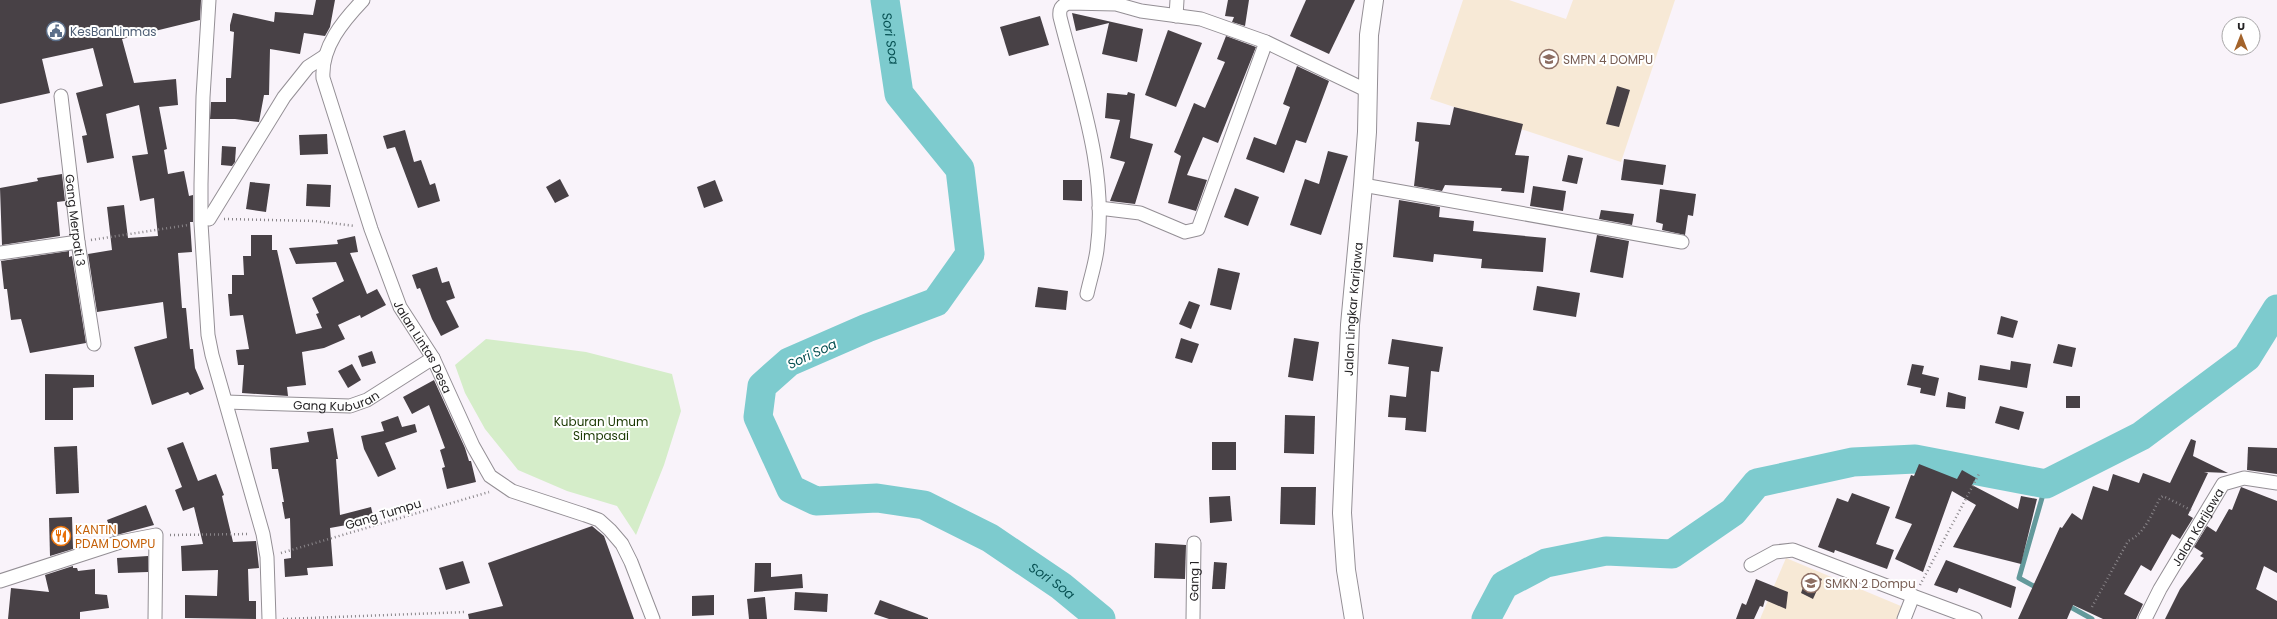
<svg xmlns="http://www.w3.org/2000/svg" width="2277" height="619" viewBox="0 0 2277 619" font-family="Poppins,sans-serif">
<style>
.education{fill:#f7e9d6}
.green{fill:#d5edc9}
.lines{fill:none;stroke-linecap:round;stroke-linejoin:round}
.stream{stroke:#63999b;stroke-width:5}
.river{stroke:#7dcbce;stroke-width:29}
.building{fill:#484146}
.minor-casing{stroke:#948f95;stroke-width:15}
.secondary-casing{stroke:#948f95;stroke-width:20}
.path{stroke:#898589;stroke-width:2.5;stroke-dasharray:1 3;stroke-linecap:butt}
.minor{stroke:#fff;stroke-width:13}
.secondary{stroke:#fff;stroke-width:18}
.labels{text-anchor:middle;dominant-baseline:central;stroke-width:4;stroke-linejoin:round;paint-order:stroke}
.service-label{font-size:12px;fill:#4e5e75;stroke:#fff;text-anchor:start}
.education-label{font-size:12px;fill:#785e54;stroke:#fff;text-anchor:start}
.street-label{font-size:12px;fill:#252325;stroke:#fff}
.park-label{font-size:12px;fill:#1b3903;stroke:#fff}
.food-label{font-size:12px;fill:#c56008;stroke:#fff;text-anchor:start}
.water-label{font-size:13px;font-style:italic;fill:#075153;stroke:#fff}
</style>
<rect width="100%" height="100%" fill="#f9f3fa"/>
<g class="education">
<path d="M1463 0H1509L1566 19 1573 0H1675L1621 162 1430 99Z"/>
<path d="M1786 558 1908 609 1904 619H1760Z"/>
</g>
<path class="green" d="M486 339 586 352 672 374 681 411 664 465 636 535 617 506 567 491 518 470 485 429 465 393 455 365Z"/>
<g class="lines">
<g class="stream">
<path d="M2039 589 2019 578 2046 484"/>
<path d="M2067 605 2092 619"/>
</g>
<g class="river">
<path id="s1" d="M885 0 899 94 960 169 970 254 936 302 867 328 789 362 762 386 758 417 791 489 816 501 877 498 924 505 990 538 1061 586 1101 619"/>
<path d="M1486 619 1504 585 1546 563 1606 551 1672 554 1733 512 1757 483 1853 462 1915 459 2046 484 2141 436 2247 357 2277 309"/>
</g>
</g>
<g class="building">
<path d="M0 0H201L200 20 122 39 134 83 176 79 178 105 159 107 167 149 164 150 168 174 184 171 189 196 193 195V222H190L192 252 178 253 182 308H186L190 349H193L195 368 204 389 190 395 188 392 152 405 134 347 167 338 163 302 97 312 88 254 112 250 107 207 124 205 128 238 158 236 154 198 140 201 132 156 148 154 139 105 106 114 114 158 87 163 82 136 87 135 76 93 103 86 93 48 42 59 50 93 0 104Z"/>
<path d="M316 0H335L330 27 325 36 304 33 300 54 270 49 269 95H264L259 122 235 119H210L211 102H226V78H231L234 32 230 31V25L233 13 274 22 275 12 313 15Z"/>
<path d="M1228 0H1249L1245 26 1232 22 1234 17 1225 16Z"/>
<path d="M1306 0H1355L1329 54 1290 36Z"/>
<path d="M1072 13 1143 29 1137 62 1102 54 1109 23 1076 31Z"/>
<path d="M1040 16 1049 45 1009 56 1000 27Z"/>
<path d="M1168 30 1202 43 1176 107 1145 95Z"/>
<path d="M1226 36 1256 47 1218 143 1203 137 1187 175 1207 180 1196 211 1168 203 1181 156 1174 152 1194 103 1205 108 1225 62 1217 59Z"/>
<path d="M1297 66 1329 81 1306 143 1296 140 1284 173 1246 159 1254 137 1276 145 1290 107 1283 104Z"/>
<path d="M1617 86 1630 90 1619 127 1606 124Z"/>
<path d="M1128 92 1135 94 1130 138 1153 144 1135 204 1110 201 1125 162 1110 158 1120 120 1105 118 1107 93 1127 95Z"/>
<path d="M1454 107 1523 124 1515 155 1529 156 1524 193 1501 191 1502 188 1445 185 1442 191 1414 186 1419 142 1415 141 1417 122 1450 125Z"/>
<path d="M405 130 414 162 421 160 430 185 435 183 440 201 418 208 395 147 387 149 383 136Z"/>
<path d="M327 134 328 154 300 155 299 135Z"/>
<path d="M222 146 236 147 235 162 232 166 221 165Z"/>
<path d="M1328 151 1348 156 1321 235 1290 225 1305 179 1319 184Z"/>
<path d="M1568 155 1583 158 1577 184 1562 181Z"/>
<path d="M1624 159 1666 165 1663 185 1621 180Z"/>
<path d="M62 174 65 201 57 202 60 236 2 245 0 188 38 181 37 178Z"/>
<path d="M560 179 569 196 555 203 546 187Z"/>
<path d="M715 180 723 201 704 208 697 187Z"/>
<path d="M1063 180H1082V201L1063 200Z"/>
<path d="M250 182 270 184 266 212 246 209Z"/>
<path d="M307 184 331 185 330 207 306 206Z"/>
<path d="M1533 186 1566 191 1563 211 1530 206Z"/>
<path d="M1235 188 1259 197 1248 226 1224 217Z"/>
<path d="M1660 189 1696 194 1693 216 1688 215 1685 235 1662 230 1663 224 1656 222Z"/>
<path d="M1399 200 1440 207 1439 217 1474 221 1473 231 1546 238 1543 272 1481 268 1482 259 1434 254 1433 262 1393 257Z"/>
<path d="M1601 210 1634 214 1632 225 1599 219Z"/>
<path d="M251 235H272V250H277L296 334 322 328 316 314 319 313 312 298 344 281 336 262 296 264 289 248 338 244 337 240 355 236 358 252 350 253 367 294 377 289 386 305 361 318 360 315 338 325 345 339 324 348 302 352 306 385 287 387 288 396 242 393 244 365H238L236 350 249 349 243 315 230 316 228 294H232V275H244L243 256H251Z"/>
<path d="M1597 235 1629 241 1623 278 1590 272Z"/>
<path d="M69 251V257L72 256 86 343 30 353 21 319 11 320 7 289H4L1 261Z"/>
<path d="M437 267 442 283 449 281 455 298 446 301 459 327 441 336 432 319 420 288 417 289 412 275Z"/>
<path d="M1218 268 1240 273 1231 310 1210 305Z"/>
<path d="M1537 286 1580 293 1576 317 1533 310Z"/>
<path d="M1038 287 1068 291 1066 310 1035 307Z"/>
<path d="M1189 301 1200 305 1191 329 1179 324Z"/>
<path d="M2001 316 2018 321 2013 338 1997 334Z"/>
<path d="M1181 338 1199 344 1192 363 1175 358Z"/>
<path d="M1294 338 1319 342 1313 381 1288 377Z"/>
<path d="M1392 339 1443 347 1439 372 1431 371 1426 432 1405 430 1406 418 1388 417 1390 395 1406 397 1409 367 1388 364Z"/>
<path d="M2058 344 2076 348 2072 367 2053 363Z"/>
<path d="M372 351 376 363 362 367 358 356Z"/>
<path d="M2011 361 2031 364 2027 388 1978 380 1980 365 2010 370Z"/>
<path d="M352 364 361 380 348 388 338 371Z"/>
<path d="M1912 364 1924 366 1922 374 1939 378 1935 396 1920 393 1921 388 1907 385Z"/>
<path d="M45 374 94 375V387L73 388V420H45Z"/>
<path d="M434 380 465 448 469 461H471L476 482 447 489 442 468 445 467 440 450 445 448 429 405 412 414 403 397Z"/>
<path d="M1948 392 1966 397 1965 409 1946 407Z"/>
<rect x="2066" y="396" width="14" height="12"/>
<path d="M2000 406 2024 412 2019 430 1995 423Z"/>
<path d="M1285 415 1315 416 1314 454 1284 453Z"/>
<path d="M398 416 402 427 415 424 417 432 385 443 396 469 378 477 364 449 361 436 384 431 381 422Z"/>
<path d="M333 428 338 459H336L340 515 371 507 374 520 330 528 333 566 307 568 308 575 285 577 284 559 291 558 290 518 285 519 282 502H284L278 469H272L270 448 309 442 307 432Z"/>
<path d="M2191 439 2196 441 2193 456 2228 473 2204 472 2208 473 2188 515 2193 518 2180 539 2172 534 2151 571 2141 565 2124 594 2143 604 2136 619H2103L2073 605 2067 619H2018L2060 527 2062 528 2072 513 2082 520 2093 486 2108 491 2113 474 2139 483 2143 473 2170 483Z"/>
<path d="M183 442 198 481 216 474 224 495 222 496 233 542 256 541 259 568 248 569 249 601H256V619L185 618V595L217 596 218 570 182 571 181 546 203 544 194 507 183 511 175 490 182 487 167 448Z"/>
<rect x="1212" y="442" width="24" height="28"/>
<path d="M77 446 79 493 56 494 54 447Z"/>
<path d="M2248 447 2277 448V474L2247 470Z"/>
<path d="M1919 464 1957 479 1962 470 1976 478 1972 485 2018 509 2021 496 2037 499 2021 564 1953 547 1976 505 1952 491 1923 572 1895 559 1912 524 1895 518 1911 475 1914 476Z"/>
<path d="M1281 487H1316L1315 525 1280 524Z"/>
<path d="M2241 487 2277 501V573L2264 566 2256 589 2277 601V619H2165L2180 589 2204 558 2200 556 2203 553 2194 547 2207 526 2216 532 2229 509 2232 510Z"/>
<path d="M1852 493 1890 507 1876 544 1894 550 1887 569 1835 550 1834 553 1818 547 1837 498 1848 502Z"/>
<path d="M1230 496 1232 521 1210 523 1209 497Z"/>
<path d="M146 505 154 525 113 536 107 520Z"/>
<path d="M72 517 73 549 50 556 49 518Z"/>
<path d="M592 526 604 536 634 619H469L468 614 503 606 488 563Z"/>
<path d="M1155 543 1186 545 1185 579 1154 578Z"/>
<path d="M148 556V572L118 573 117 558Z"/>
<path d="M1946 560 2016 587 2011 608 1959 588 1957 593 1934 585Z"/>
<path d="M463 561 470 583 446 590 439 568Z"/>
<path d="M1214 562 1227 563 1225 589H1212Z"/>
<path d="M755 563H771V577L802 574 803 588 754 592Z"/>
<path d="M73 566V568H77L78 571 95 569V594L107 595 109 608 80 612V619H8L11 588 49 592 45 575Z"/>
<path d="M1808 573 1822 579 1813 599 1801 593Z"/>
<path d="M1756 579 1788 592 1786 609 1765 600 1763 607 1760 606 1754 619H1736L1742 603 1746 605Z"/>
<path d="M795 592 828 594 827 612 794 610Z"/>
<path d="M714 595V615L692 616V596Z"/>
<path d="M765 597 767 619H749L747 599Z"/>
<path d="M880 600 928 618V619H889L874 614Z"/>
</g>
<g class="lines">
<defs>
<g id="minor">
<path d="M209 0 203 97 201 184V223L208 335 212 355 263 534 267 557 269 619"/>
<path id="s2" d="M363 0C343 21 321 47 323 78L371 229 400 307 433 358 473 446 490 476 512 491 585 515 599 520 610 530 622 544 631 562 653 619"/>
<path d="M1176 16 1177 0"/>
<path id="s3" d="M61 96 78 242 94 344"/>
<path d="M1363 185 1682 242"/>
<path d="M1099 208 1140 213 1185 232 1198 229 1266 42"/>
<path d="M209 219 284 97 308 67 325 56"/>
<path d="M0 253 78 242"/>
<path d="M1087 294C1090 280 1095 265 1097 250 1108 170 1079 93 1060 17 1059 9 1061 6 1068 3L1116 4 1141 11 1201 19 1266 42 1368 91"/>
<path id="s4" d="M226 402 350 406 367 400 433 358"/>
<path d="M1751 565 1775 552 1793 550 1913 596"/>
<path d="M0 581 120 542 156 535 155 619"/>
<path id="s5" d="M1193 619 1194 543"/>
<path d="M1904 619 1913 596 1975 619"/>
<path id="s6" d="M2145 619 2160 589 2223 484 2244 478 2277 483"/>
</g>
<g id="secondary">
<path id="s7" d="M1354 619 1346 570 1342 513 1350 325 1363 185 1367 132 1369 35 1374 0"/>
</g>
</defs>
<use href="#minor" class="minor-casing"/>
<use href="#secondary" class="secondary-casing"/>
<g class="path">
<path d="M224 219 315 221 355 226"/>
<path d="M91 240 188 225"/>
<path d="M170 535 249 534"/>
<path d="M281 553 489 492"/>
<path d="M1920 585 1979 474"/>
<path d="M2092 607 2128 541C2145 534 2152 513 2160 498L2163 496 2191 510"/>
<path d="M283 619 466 612"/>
</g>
<use href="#minor" class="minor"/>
<use href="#secondary" class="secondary"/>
</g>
<defs>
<symbol id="civic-ring" viewBox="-11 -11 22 22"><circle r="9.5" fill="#fff" stroke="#5c6f8a" stroke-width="1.5"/><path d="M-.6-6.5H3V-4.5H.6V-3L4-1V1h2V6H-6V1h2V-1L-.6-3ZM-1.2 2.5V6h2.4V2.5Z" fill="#5c6f8a"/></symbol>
<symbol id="school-ring" viewBox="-11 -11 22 22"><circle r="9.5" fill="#fff" stroke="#8d6e63" stroke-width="1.5"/><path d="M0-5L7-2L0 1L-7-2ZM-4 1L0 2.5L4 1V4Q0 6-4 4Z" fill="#8d6e63"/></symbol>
<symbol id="restaurant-ring" viewBox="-11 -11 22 22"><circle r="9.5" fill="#fff" stroke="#e8710a" stroke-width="1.5"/><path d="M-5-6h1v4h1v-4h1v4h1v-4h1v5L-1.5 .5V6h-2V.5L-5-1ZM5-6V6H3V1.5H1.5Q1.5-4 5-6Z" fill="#e8710a"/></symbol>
</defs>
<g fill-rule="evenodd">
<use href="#civic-ring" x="45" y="20" width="22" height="22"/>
<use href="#school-ring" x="1538" y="48" width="22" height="22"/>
<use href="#restaurant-ring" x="50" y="525" width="22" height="22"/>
<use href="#school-ring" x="1800" y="572" width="22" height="22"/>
</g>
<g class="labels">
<g class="service-label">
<text x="70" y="31">KesBanLinmas</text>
</g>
<g class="education-label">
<text x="1563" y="59">SMPN 4 DOMPU</text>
<text x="1825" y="583">SMKN 2 Dompu</text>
</g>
<g class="street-label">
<text stroke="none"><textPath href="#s3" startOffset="125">Gang Merpati 3</textPath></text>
<text stroke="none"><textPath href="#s7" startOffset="311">Jalan Lingkar Karijawa</textPath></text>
<text stroke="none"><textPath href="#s2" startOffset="378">Jalan Lintas Desa</textPath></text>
<text stroke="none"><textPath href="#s4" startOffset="111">Gang Kuburan</textPath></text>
<text transform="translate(383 514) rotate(-17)">Gang Tumpu</text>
<text stroke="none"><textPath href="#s6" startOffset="106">Jalan Karijawa</textPath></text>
<text stroke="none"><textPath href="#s5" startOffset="38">Gang 1</textPath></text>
</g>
<g class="park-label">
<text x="601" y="421">Kuburan Umum<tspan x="601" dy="14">Simpasai</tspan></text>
</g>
<g class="food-label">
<text x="75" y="529">KANTIN<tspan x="75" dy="14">PDAM DOMPU</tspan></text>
</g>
<g class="water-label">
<text stroke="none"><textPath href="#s1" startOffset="39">Sori Soa</textPath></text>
<text transform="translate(812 354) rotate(-25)">Sori Soa</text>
<text stroke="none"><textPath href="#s1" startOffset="927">Sori Soa</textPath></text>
</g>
</g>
<g transform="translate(2241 36)"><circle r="19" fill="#ffffff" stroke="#a8a7a8"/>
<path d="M0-3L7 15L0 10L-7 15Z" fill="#a3632b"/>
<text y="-6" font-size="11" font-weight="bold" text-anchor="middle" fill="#252325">U</text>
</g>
</svg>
